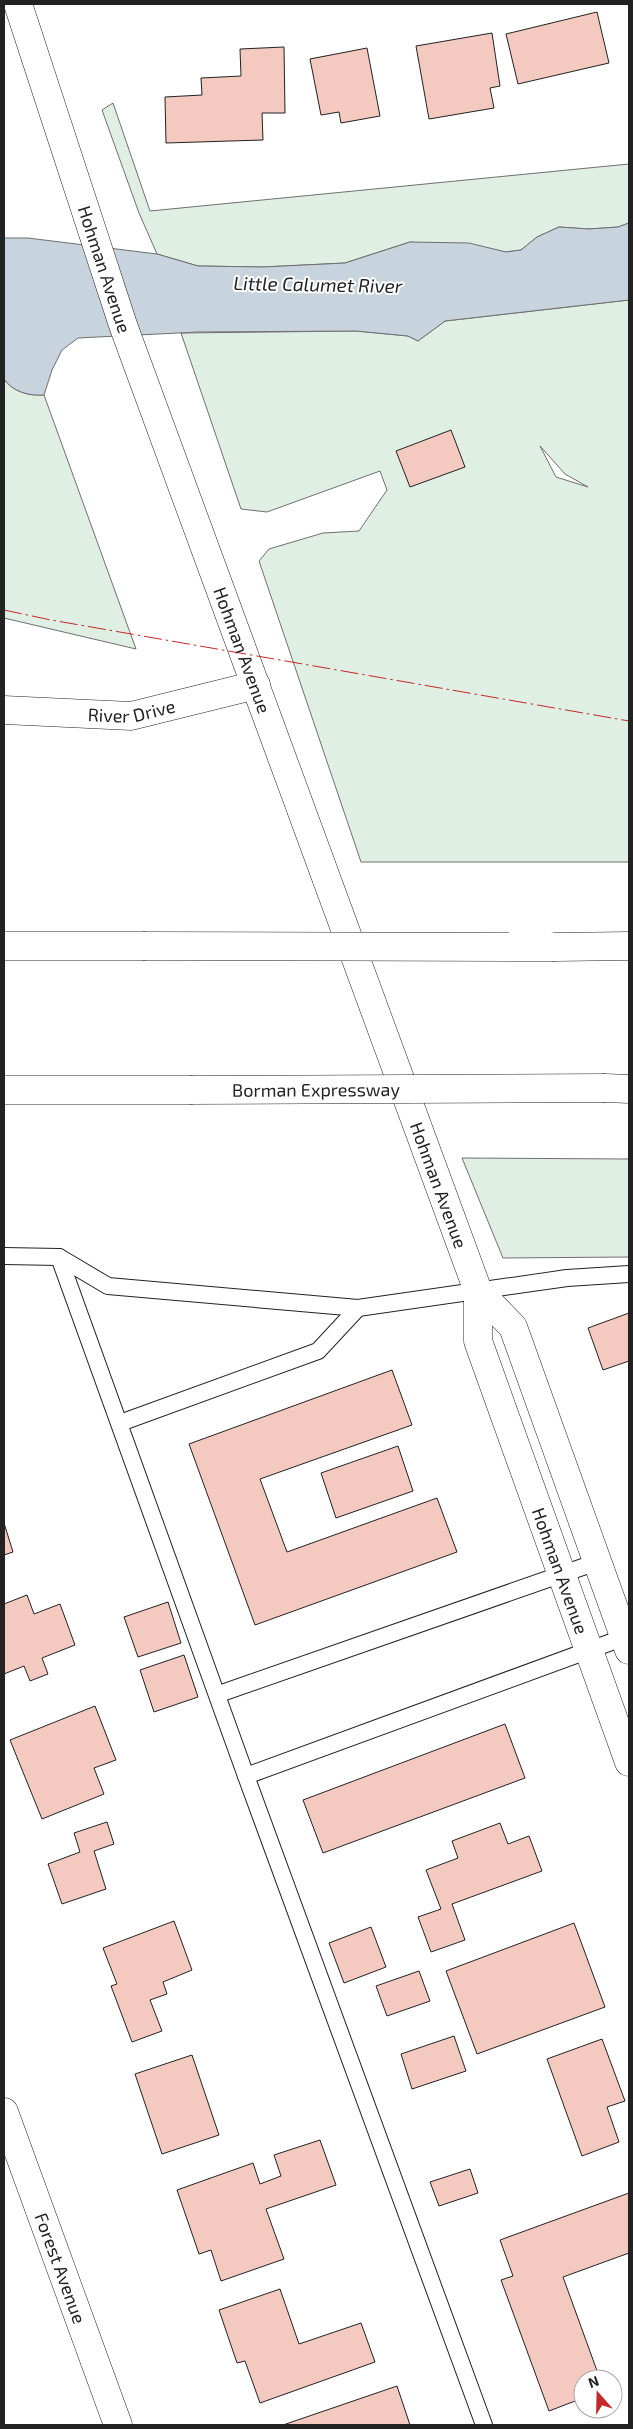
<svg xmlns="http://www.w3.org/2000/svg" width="633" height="2429" viewBox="0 0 633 2429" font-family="'Exo 2',sans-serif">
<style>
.green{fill:#e0efe3;stroke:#6f6f6f;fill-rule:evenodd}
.water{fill:#c7d3dd;stroke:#6f6f6f}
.building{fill:#f3c9c0;stroke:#222}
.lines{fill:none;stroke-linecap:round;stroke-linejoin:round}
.lane-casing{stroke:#222;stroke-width:18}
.street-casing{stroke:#222;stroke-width:29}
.secondary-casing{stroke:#222;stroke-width:29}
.highway-casing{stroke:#222;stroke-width:29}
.lane{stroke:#fff;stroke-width:16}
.street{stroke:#fff;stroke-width:28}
.secondary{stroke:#fff;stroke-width:28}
.highway{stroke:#fff;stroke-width:28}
.highway-bridge-casing{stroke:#222;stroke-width:29;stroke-linecap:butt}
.highway-bridge{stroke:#fff;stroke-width:28}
.power{stroke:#c62828;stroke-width:1;stroke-dasharray:18 4 2.5 4;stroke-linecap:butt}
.labels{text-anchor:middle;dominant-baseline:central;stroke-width:4;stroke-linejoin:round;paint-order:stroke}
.street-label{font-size:18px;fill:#222;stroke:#fff}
.water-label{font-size:19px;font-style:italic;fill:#222;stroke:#fff}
</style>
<rect width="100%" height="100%" fill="#fff"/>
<g class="green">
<path d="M113 103 150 211 629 164V223L618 227 589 229 559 227 537 237 521 250 506 252 488 249 410 242 345 263 263 267 198 266 157 254 139 213 102 110Z"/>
<path d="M629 300V862H361L259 561 269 549 323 533 359 531 387 490 380 471 267 512 241 509 181 333 356 331 408 336 418 341 445 321ZM540 446 565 474 588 487 556 477Z"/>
<path d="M4 379C13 392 29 396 44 395L136 649 4 618Z"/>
<path d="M462 1158 629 1159V1257L503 1258Z"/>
</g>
<path class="water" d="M629 223V300L445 321 418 341 408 336 356 331 198 332 78 338 62 350 52 370 44 395C29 396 13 392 4 379V238H28L157 254 198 266 263 267 345 263 410 242 469 243 506 252 521 250 537 237 559 227 589 229 618 227Z"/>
<g class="building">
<path d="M597 12 609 63 518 84 506 34Z"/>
<path d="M492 33 500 86 490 88 494 108 429 119 416 46Z"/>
<path d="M284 47 285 113H262L263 140 166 143 165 97 202 95 201 78 241 76 240 49Z"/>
<path d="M367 48 380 116 341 123 339 112 321 115 310 59Z"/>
<path d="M451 430 465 467 410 487 396 451Z"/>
<path d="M629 1313V1361L603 1370 588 1328Z"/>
<path d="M392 1370 412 1425 260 1479 287 1552 437 1498 457 1552 255 1625 189 1444Z"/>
<path d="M398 1446 413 1491 336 1518 321 1473Z"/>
<path d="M4 1523 13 1552 4 1555Z"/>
<path d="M27 1595 34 1614 60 1604 75 1645 42 1658 48 1674 30 1681 24 1666 4 1674V1604Z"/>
<path d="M168 1602 181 1643 138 1657 124 1617Z"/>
<path d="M184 1655 198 1697 154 1712 140 1670Z"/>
<path d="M95 1706 116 1760 94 1768 104 1794 42 1819 10 1740Z"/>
<path d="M505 1724 525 1778 323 1853 303 1800Z"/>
<path d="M107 1822 114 1844 94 1851 106 1889 62 1904 48 1864 80 1852 74 1833Z"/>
<path d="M500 1823 508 1844 529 1836 542 1871 452 1904 465 1940 431 1952 418 1917 441 1909 426 1870 458 1858 452 1841Z"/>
<path d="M174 1921 192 1970 163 1982 167 1994 150 2000 162 2031 132 2042 111 1986 117 1984 103 1948Z"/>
<path d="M574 1923 605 2007 477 2054 446 1971Z"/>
<path d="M371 1927 386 1967 344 1983 329 1943Z"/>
<path d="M419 1971 430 2001 387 2016 376 1986Z"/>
<path d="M454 2036 466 2071 412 2089 401 2054Z"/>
<path d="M602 2039 625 2101 607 2107 619 2142 582 2156 547 2059Z"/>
<path d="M192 2055 219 2135 162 2154 135 2074Z"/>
<path d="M320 2140 336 2185 266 2209 284 2259 221 2281 211 2250 199 2254 177 2190 253 2163 260 2184 281 2176 274 2155Z"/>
<path d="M470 2169 478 2193 439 2206 430 2182Z"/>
<path d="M629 2193V2253L563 2277 600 2379H583V2398L549 2411 501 2280 513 2276 500 2240Z"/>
<path d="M280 2289 299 2344 361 2323 375 2362 260 2403 245 2361 237 2363 219 2310Z"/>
<path d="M397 2386 410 2425H283Z"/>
</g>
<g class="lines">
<defs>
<g id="lane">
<path d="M4 1256 59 1257 108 1286 358 1308 567 1278 629 1274"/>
<path d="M59 1257 246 1776 484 2425"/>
<path d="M120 1423 318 1351 358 1308"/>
<path d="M219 1694 597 1562"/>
<path d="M246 1776 625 1637"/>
</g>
<g id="street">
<path id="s1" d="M4 2112 118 2425"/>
</g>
<g id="secondary">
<path id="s2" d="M18 4 123 325 478 1291V1341L629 1762"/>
<path id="s3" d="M4 710 131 716 256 685"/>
<path d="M478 1291 513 1327 629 1650"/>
</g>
<g id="highway">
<path d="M4 946H143"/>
<path d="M555 947 629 946"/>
<path d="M605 1088 629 1089"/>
<path d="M4 1090H190"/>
</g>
</defs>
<use href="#lane" class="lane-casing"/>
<use href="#street" class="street-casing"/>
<use href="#secondary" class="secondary-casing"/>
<use href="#highway" class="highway-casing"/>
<use href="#lane" class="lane"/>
<use href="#street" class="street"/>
<use href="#secondary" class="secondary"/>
<use href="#highway" class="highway"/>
<defs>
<g id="highway-bridge">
<path d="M143 946 555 947"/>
<path id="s4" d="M190 1090 605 1088"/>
</g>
</defs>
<use href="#highway-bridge" class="highway-bridge-casing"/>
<use href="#highway-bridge" class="highway-bridge"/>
<path class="power" d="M4 610 51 620 629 721"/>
</g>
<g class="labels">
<g class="street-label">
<text stroke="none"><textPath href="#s2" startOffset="279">Hohman Avenue</textPath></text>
<text stroke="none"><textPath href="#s2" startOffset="684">Hohman Avenue</textPath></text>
<text stroke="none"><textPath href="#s3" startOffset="128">River Drive</textPath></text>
<text stroke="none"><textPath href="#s4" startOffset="126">Borman Expressway</textPath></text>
<text stroke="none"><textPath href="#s2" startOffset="1254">Hohman Avenue</textPath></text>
<text stroke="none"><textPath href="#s2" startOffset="1661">Hohman Avenue</textPath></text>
<text stroke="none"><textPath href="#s1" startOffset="166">Forest Avenue</textPath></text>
</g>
<g class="water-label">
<text transform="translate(318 284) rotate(1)">Little Calumet River</text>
</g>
</g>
<rect width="633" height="2429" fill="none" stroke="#222222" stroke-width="10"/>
<g transform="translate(598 2394) rotate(340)"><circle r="24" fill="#ffffff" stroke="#a7a7a7"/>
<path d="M0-4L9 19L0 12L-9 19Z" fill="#c62828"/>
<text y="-8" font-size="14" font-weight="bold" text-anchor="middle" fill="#222222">N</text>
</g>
</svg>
